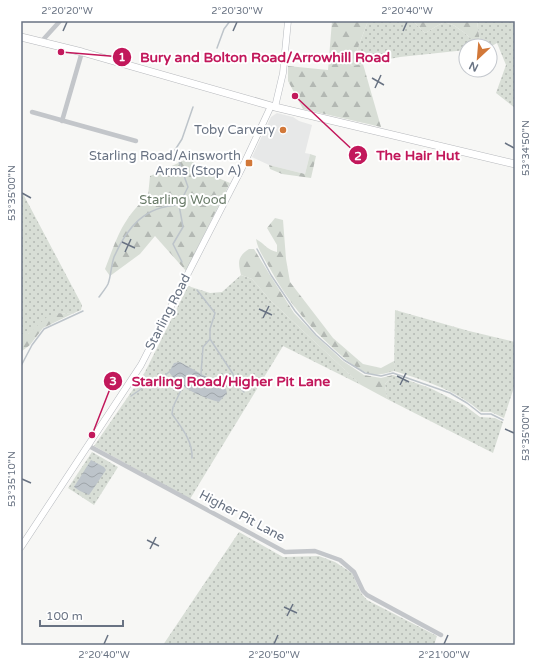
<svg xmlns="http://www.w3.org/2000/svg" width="536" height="666" viewBox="0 0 536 666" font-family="'Varela Round',sans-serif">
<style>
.built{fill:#e7e8e8}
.grass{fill:url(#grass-dots)}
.forest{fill:url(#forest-firs)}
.water{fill:url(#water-waves)}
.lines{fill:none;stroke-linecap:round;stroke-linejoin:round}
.stream{stroke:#bdc4ca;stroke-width:1.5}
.secondary-casing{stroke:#b6b9be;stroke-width:7}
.trunk-casing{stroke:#b6b8bc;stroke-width:8}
.minor{stroke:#c3c6ca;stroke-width:4.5}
.secondary{stroke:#fff;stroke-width:6}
.trunk{stroke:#fff;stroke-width:7}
.ticks{fill:none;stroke:#697383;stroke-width:1.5}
.poi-dot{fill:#d27839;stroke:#fff;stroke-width:1.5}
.labels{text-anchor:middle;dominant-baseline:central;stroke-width:4;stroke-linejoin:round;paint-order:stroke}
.poi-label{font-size:13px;fill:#697383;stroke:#fff;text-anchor:end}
.park-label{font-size:13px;fill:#687a67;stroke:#fff}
.street-label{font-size:13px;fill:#697383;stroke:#fff}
.leader{fill:none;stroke:#c2185b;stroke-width:1.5}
.callout-dot{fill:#c2185b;stroke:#fff;stroke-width:1.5}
.mark-label{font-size:12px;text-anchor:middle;font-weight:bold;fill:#fff}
.callout-label{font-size:14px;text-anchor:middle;font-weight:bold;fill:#c2185b;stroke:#fff;stroke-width:4;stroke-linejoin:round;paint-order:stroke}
.neatline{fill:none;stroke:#697383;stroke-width:1.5}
.ticks-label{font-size:10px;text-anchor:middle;fill:#697383}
</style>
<defs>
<pattern id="grass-dots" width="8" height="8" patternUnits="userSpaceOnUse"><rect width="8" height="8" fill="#d8ded6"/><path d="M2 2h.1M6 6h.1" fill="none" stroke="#b3b8b3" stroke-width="1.8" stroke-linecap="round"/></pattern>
<pattern id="forest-firs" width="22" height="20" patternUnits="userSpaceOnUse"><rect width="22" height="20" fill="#d8ded6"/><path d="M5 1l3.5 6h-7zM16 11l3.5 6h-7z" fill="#b3b8b3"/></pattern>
<pattern id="water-waves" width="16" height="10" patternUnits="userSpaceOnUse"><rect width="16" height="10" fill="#bdc4ca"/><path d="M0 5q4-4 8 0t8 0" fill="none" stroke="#9ea4a9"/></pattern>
</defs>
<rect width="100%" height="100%" fill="#f7f7f5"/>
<path class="built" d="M277 113 293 117 299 121 312 125 305 153 310 154 305 174 269 165 252 157 271 117Z"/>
<g class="grass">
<path d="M368 21H409L414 22 425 33C431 30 437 25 443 23 453 21 469 37 476 43L480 42 477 21H515V108L496 93 506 65 497 43 490 47V46H466V50L400 57 351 66Z"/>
<path d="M21 190 82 305 81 310 72 314 57 313 28 334H21Z"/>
<path d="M241 275 252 279 270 300 361 385 283 346 190 499 94 446 145 372 188 286 210 293 222 292Z"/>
<path d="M395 310 469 331 515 342V384L504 418 491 412H481C456 390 426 381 394 371Z"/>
<path d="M393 375 430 388 464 405 480 417 495 418 503 422 493 453 387 399 385 384Z"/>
<path d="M92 452 118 467 94 505 68 488Z"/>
<path d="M239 532 283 557 319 556 335 562 352 573 361 593 367 600 437 636 434 645H163Z"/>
</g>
<g class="forest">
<path d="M332 21H368L351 66 363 64 381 127 303 109 288 81V66L328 70Z"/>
<path d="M409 21H477L480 43H476C469 37 453 21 443 23 437 25 431 30 425 33L414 22Z"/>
<path d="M310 154 316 156 311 178 282 174 270 169 269 165 305 174Z"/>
<path d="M189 158 204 172 230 183 186 271 155 236 140 254 110 276 105 269C117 238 122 219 148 196L150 176Z"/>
<path d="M275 218 283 220 286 259 290 282 333 338 363 364 381 368 394 361V371C384 374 375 377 365 372 354 367 344 358 335 350 307 325 287 300 269 267 264 258 258 250 256 239 265 244 267 250 277 252V245L267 228Z"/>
<path d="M249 249H254L273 280 294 313 316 336 343 361 364 375 381 378 393 375 385 384 387 399 361 385 270 300 252 279 241 275C238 262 237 257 249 249Z"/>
<path d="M57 313 72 314 43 328 30 345 22 351 21 353V334H28L48 316Z"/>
</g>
<g class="water">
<path d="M180 362 221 385 226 389 227 393 219 402C201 397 180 388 169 372L174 363Z"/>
<path d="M91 460 104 467 106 470 89 495 80 491 74 487Z"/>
</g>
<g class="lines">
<g class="stream">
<path d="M217 48 224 29 230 21"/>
<path d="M257 249 271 275 295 311 316 335 344 360 365 373 381 376 393 373 450 393 467 403 481 414H491L503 420"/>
<path d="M182 262 173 244 183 227 179 205 188 187 175 150 182 139 193 107"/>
<path d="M197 290 215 313 210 329V339L233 374 237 385 244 392"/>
<path d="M99 297C102 293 106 288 108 284 111 276 111 266 114 257 127 227 145 206 179 205"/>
<path d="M21 366 32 345 44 329 83 311"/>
<path d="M201 374 203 347 210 339"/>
<path d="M183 386 173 407 172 414C181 427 193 441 192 458"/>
<path d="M131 396 144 387 150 386 159 381 169 372"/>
</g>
<defs>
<g id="secondary">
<path d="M275 107 283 73 288 21"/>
<path d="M21 547 141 365 241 170 271 106"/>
</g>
<path id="trunk" d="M21 37 82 52 275 107 515 164"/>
</defs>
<use href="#secondary" class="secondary-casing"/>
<use href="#trunk" class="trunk-casing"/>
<g class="minor">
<path d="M41 42 60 21"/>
<path d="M32 112 136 141"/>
<path d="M62 121 82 52"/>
<path d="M89 446 285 552 315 551 340 560 354 572 363 591 367 595 441 635"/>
</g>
<use href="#secondary" class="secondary"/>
<use href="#trunk" class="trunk"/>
</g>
<path class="ticks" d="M63 31 67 22M233 31 237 22M403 31 407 22M372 78 384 85M375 88 381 75M505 143 514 148M22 193 31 198M122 242 135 248M125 252 131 239M259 309 272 315M263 318 269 306M397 376 409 382M400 385 406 373M505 429 514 433M22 479 31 483M147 540 159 546M150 549 156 537M284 607 297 613M287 616 293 604M104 644 108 635M274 644 278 635M444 644 448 635"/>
<g class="poi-dot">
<circle cx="283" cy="130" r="4"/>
<rect x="245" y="159" width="8" height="8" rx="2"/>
</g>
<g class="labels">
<g class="poi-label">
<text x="275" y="130">Toby Carvery</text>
<text x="241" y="156">Starling Road/Ainsworth<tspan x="241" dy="15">Arms (Stop A)</tspan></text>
</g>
<g class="park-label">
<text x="183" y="200">Starling Wood</text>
</g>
<g class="street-label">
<text transform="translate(168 312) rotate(-63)">Starling Road</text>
<text transform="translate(242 516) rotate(28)">Higher Pit Lane</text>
</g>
</g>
<path class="leader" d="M61 52L122 57M295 96L358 155M92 435L113 381"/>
<g class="callout-dot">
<circle cx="61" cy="52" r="4"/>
<circle cx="295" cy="96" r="4"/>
<circle cx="92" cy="435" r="4"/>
<circle cx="122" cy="57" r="10"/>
<circle cx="358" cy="155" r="10"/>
<circle cx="113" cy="381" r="10"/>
</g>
<g class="mark-label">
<text x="122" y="61">1</text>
<text x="358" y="160">2</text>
<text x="113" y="385">3</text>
</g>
<g class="callout-label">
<text x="265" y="62">Bury and Bolton Road/Arrowhill Road</text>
<text x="418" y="160">The Hair Hut</text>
<text x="231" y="386">Starling Road/Higher Pit Lane</text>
</g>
<rect width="536" height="666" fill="none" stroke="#ffffff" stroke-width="44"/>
<g transform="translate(478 58) rotate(206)"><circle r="19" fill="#ffffff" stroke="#c3c7cd"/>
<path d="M0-3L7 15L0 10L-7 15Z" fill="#d27839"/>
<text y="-6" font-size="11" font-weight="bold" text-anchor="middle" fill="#697383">N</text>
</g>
<path d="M40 620v6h83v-6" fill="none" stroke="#697383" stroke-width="2"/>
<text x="46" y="620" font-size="12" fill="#697383" stroke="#ffffff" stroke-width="3" paint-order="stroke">100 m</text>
<rect x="22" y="22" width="492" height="622" class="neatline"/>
<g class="ticks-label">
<text x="67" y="14">2°20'20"W</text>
<text x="237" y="14">2°20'30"W</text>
<text x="407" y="14">2°20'40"W</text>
<text transform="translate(525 148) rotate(-90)" y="4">53°34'50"N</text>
<text transform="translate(11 193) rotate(-90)" y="4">53°35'00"N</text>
<text transform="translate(525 433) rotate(-90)" y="4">53°35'00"N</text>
<text transform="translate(11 479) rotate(-90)" y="4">53°35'10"N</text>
<text x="104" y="658">2°20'40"W</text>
<text x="274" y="658">2°20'50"W</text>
<text x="444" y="658">2°21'00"W</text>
</g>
</svg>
